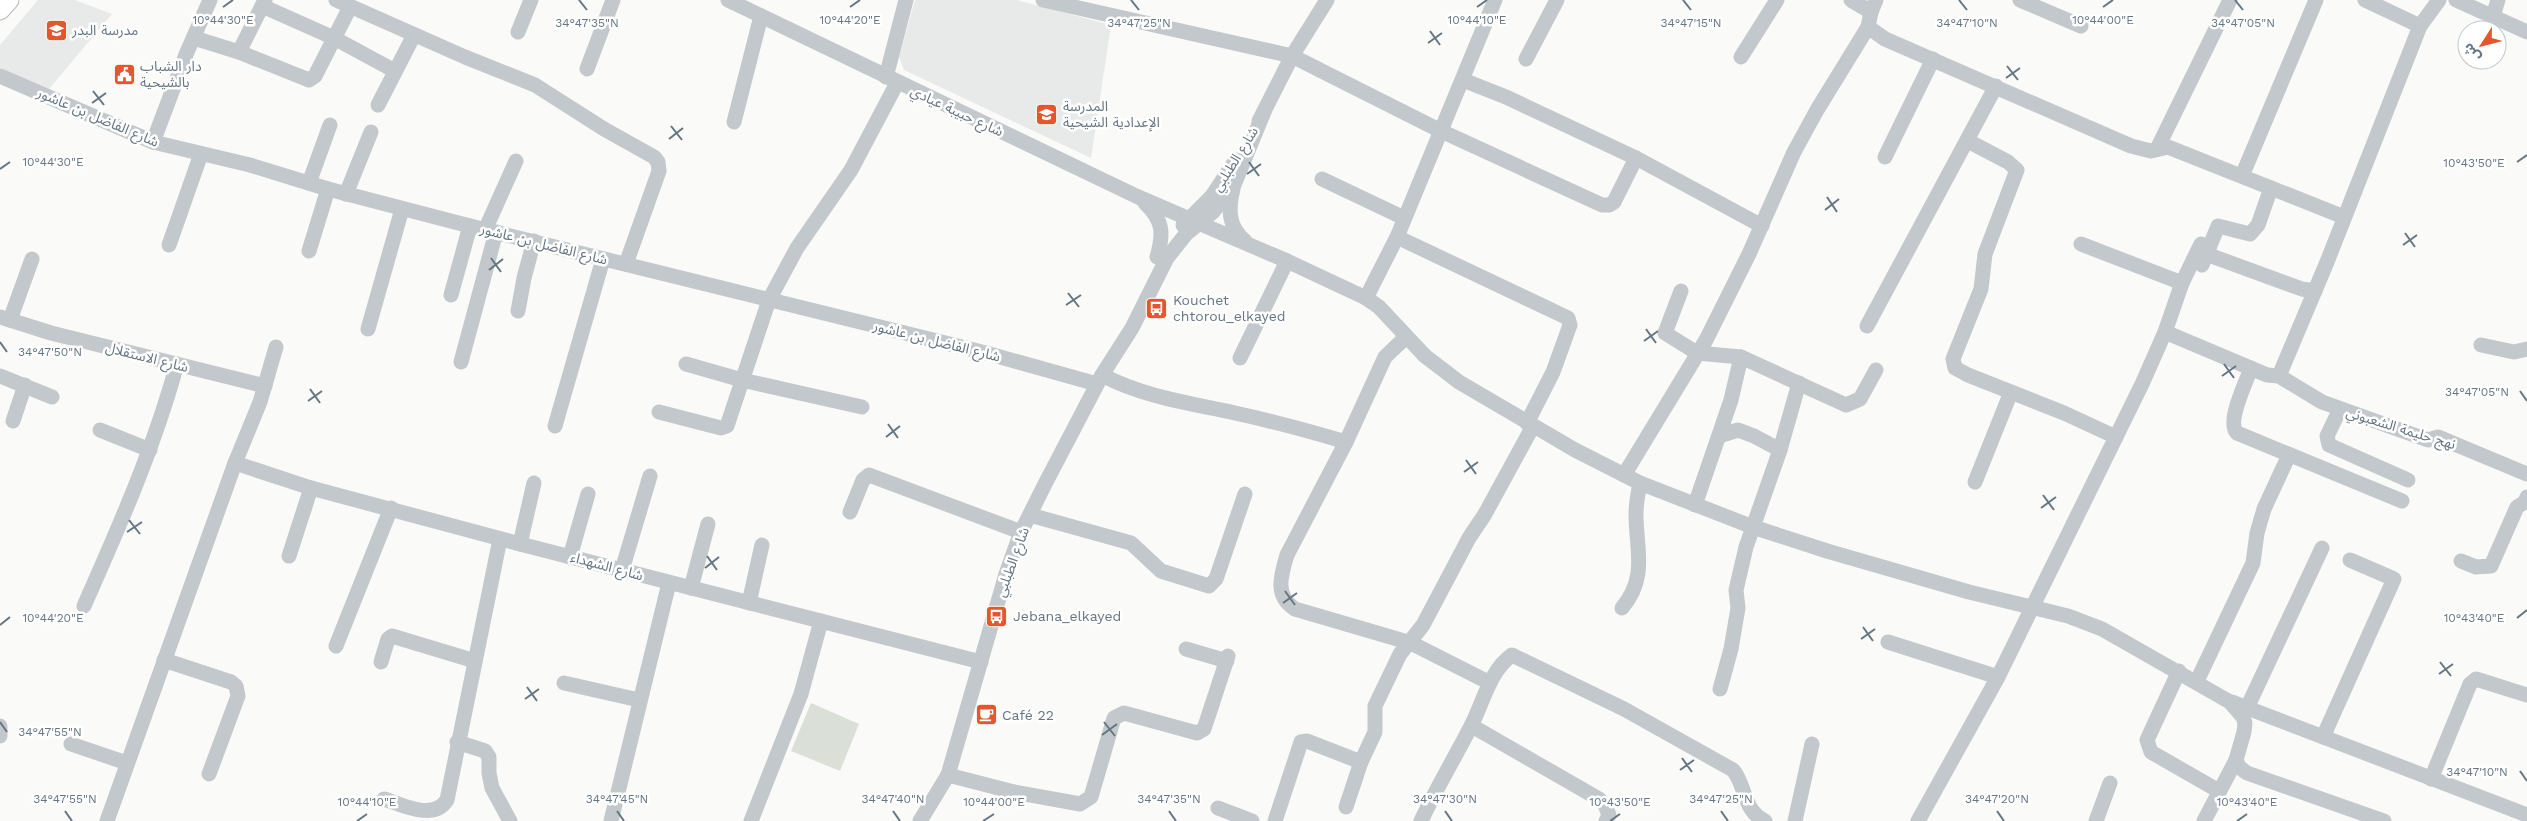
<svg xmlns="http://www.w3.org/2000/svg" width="2527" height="821" viewBox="0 0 2527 821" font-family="'Work Sans','Noto Sans Arabic',sans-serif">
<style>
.built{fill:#e8e9e9}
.green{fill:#dadfd7}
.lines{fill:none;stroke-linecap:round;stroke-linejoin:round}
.major-casing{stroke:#b5babe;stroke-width:21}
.minor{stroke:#c3c8cc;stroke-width:15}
.major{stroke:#fff;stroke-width:19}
.ticks{fill:none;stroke:#657683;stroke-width:2}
.labels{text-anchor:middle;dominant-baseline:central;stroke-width:5;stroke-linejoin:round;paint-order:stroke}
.poi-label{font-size:14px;fill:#657683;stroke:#fff;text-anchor:start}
.street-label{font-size:14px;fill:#657683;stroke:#fff}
.ticks-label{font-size:12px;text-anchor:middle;fill:#657683;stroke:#fff;stroke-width:5;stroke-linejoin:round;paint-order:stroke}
</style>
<rect width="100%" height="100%" fill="#fafaf8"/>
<g class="built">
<path d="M38 0H75L112 14 48 90 0 68V45Z"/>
<path d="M915 0H1017L1111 25 1091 158 904 70 899 57Z"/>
</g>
<path class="green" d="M811 703 859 724 840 771 791 751Z"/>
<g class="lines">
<defs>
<path id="major" d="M0 10 9 0"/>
</defs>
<use href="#major" class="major-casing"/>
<g class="minor">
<path d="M336 0 465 57 535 85 604 129 654 157 658 162 659 171 626 264"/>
<path d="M728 0 1136 196 1287 261 1366 298 1379 307 1425 356 1459 382 1575 450 1640 483 1753 527 1827 551 1969 592 2068 616 2102 629 2230 702 2243 717 2245 723 2244 732 2236 760 2239 767 2247 773 2384 821"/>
<path d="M1043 0 1292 56 1441 131 1602 205H1609L1614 202 1636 158"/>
<path d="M1851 0 1871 12"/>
<path d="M2020 0 2081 26"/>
<path d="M2365 0 2420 26"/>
<path d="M2456 0 2527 32"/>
<path d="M262 6 334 38 395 71"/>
<path d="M2493 16 2498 0"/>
<path d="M1868 27 1885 39 2131 146 2151 151 2168 147 2344 217"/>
<path d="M518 32 531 0"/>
<path d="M194 38 239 52 309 80 315 76 350 7"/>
<path d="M239 52 265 0"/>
<path d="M1741 57 1777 0"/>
<path d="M1526 59 1557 0"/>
<path d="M587 69 613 0"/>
<path d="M0 76 153 142 250 165 328 189 470 226 986 353 1097 384"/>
<path d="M886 77 906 0"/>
<path d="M1463 80 1506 97 1636 158 1762 226"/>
<path d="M378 105 414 35"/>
<path d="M1259 121 1292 56 1327 0"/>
<path d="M734 122 761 16"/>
<path d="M1968 141 2008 162 2017 170 1985 254 1981 289 1953 359 1955 368 1968 375 2064 413 2116 437"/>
<path d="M153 142 187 52 210 0"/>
<path d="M2157 149 2230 0"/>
<path d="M1885 157 1933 59"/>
<path d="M2242 176 2316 0"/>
<path d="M1322 179 1404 218"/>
<path d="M309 183 330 125"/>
<path d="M1233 189C1228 209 1228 227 1245 241"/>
<path d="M346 194 371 132"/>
<path d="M1145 203C1163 220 1164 233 1157 257"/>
<path d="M1183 225 1212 196 1236 160"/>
<path d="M485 230 516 161"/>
<path d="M1397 237 1568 318 1570 325 1553 372 1527 423"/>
<path d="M2081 244 2182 283"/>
<path d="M169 245 201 154"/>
<path d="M309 251 328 189"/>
<path d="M2206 254 2302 289 2315 291"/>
<path d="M2202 265 2218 226 2250 234 2258 225 2271 188"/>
<path d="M1681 291 1665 333 1697 353 1741 357 1846 405 1860 399 1876 370"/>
<path d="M451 295 470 226"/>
<path d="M1366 298 1397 237 1495 0"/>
<path d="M518 311 524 278 534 241"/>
<path d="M0 317 51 333 265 386"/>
<path d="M10 320 32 259"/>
<path d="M1867 326 1996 86"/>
<path d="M368 329 402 209"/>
<path d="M2165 332 2182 283 2201 244"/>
<path d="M1406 337 1385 357 1346 442 1287 555C1281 575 1274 596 1295 609L1411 643 1490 683"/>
<path d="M2481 345 2514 352 2527 349"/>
<path d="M1240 358 1287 261"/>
<path d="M461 362 496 232"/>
<path d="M686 364 742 380 862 407"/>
<path d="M2251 368C2246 383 2226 422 2237 433L2402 501"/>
<path d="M1102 375C1144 397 1189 403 1235 413 1272 421 1309 431 1346 442"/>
<path d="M0 376 52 397"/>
<path d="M2279 376 2327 262 2420 26 2439 0"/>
<path d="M2340 409 2327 436 2329 445 2408 480"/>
<path d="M659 412 721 428 727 426 769 300 797 248 851 170 897 83"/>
<path d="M13 421 25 385"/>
<path d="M555 426 603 259"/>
<path d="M100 430 150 450"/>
<path d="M1719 436 1738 430 1754 436 1780 450"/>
<path d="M235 463 311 488 520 544 981 662"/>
<path d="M1624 475 1706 340 1749 254 1794 152 1817 110 1868 27 1871 12 1876 0"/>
<path d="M1975 482 2011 392"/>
<path d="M1695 505 1731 400 1741 357"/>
<path d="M850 512 863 480 869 475 1021 532"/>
<path d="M1030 515 1131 543 1161 571 1209 586 1216 579 1245 494"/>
<path d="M520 544 534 483"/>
<path d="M289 556 311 488"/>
<path d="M570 557 588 494"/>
<path d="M2461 561 2476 567 2491 566 2517 507 2525 502 2527 497"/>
<path d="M622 570 650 476"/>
<path d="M691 588 708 524"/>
<path d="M749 603 762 545"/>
<path d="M84 606C119 527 154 448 177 364"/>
<path d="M1622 608C1648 577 1636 550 1636 514 1636 503 1638 493 1640 483"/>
<path d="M1888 642 1998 677"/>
<path d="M336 646 391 508"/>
<path d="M1186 649 1227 661"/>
<path d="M164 660 231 682 236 686 238 696 209 774"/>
<path d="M381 662 388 639 392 636 475 661"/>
<path d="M2179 671 2147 740 2151 752 2219 791"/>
<path d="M2197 681 2253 563 2257 533 2264 509 2289 455"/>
<path d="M564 683 639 700"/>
<path d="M1720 689 1731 649 1738 608 1736 590 1746 547 1780 450 1799 383"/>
<path d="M2232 702 2527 815"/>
<path d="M2247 708 2322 548"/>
<path d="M0 726V736"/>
<path d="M1472 726 1599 799 1605 805 1609 815 1606 821"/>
<path d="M2323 737 2394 579 2350 560"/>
<path d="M457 742 485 751 489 757V773L492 788 510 821"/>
<path d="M71 744 127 763"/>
<path d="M948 775 1014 792 1080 804 1091 797 1114 718 1124 713 1197 733 1204 729 1228 656"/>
<path d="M2431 779 2470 684 2476 679 2527 695"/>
<path d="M384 799C403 805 433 821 447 800L500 539"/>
<path d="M1346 807 1361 762 1375 732V706L1400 654 1423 625 1469 538 1485 514 1533 426"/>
<path d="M1218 808 1252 821"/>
<path d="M107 821 235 463 260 402 276 347"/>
<path d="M611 821 669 583"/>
<path d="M751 821 801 694 821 621"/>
<path d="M920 821 948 775 1006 574 1021 532 1045 484 1102 375 1132 328 1167 258 1186 234 1213 212 1234 185 1264 112"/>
<path d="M1275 821 1301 742 1307 741 1361 762"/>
<path d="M1421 821C1436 789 1454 759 1470 728 1483 704 1489 671 1512 655L1624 709 1733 770C1746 785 1743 811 1765 821"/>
<path d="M1795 821 1812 744"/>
<path d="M1918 821 1998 677 2142 384 2165 332 2267 375 2279 376 2322 402 2428 440 2438 437 2527 474"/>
<path d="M2096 821 2110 783"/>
<path d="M2204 821 2236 760"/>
</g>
<use href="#major" class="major"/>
</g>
<path class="ticks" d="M579 0 587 10M1131 0 1139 10M1683 0 1691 10M1959 0 1967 10M2235 0 2243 10M223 7 233 0M850 7 860 0M1477 7 1487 0M2103 7 2113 0M1430 31 1440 45M1428 43 1442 33M2007 66 2018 80M2006 78 2020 68M93 91 104 105M92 103 106 93M671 126 682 140M669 139 683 128M1249 162 1259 176M2517 162 2527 155M0 169 10 162M1247 174 1261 164M1827 197 1837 212M1825 210 1839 199M2405 233 2415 247M2403 245 2417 235M491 258 501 272M489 270 503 259M1068 293 1079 307M1066 305 1081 295M1646 329 1656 343M1644 341 1658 331M0 342 7 352M2224 364 2234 378M2222 376 2236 366M310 389 320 403M2520 391 2527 401M308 401 322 391M888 424 898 438M886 437 900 426M1466 460 1476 474M1464 472 1478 462M2043 495 2054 510M2041 508 2056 497M129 520 140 534M127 532 142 522M707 556 717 570M705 568 719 557M1285 591 1295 605M1283 603 1297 593M2517 618 2527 610M0 625 10 617M1863 627 1873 641M1861 639 1875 629M2440 662 2451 676M2439 674 2453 664M527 687 537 701M525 699 539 689M0 722 7 732M1104 722 1115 736M1102 735 1117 724M1682 758 1692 772M1680 770 1694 760M2520 771 2527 781M65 811 72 821M617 811 624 821M893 811 900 821M1169 811 1176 821M1445 811 1452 821M1721 811 1728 821M1997 811 2004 821M357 821 367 814M983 821 994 814M1610 821 1620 814M2237 821 2247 814"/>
<defs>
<symbol id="school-square" viewBox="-11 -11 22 22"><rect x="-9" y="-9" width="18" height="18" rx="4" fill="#e4572e" stroke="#fff"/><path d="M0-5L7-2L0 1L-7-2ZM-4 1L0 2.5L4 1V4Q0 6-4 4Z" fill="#fff"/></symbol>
<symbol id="civic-square" viewBox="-11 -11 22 22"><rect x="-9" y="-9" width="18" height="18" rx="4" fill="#e4572e" stroke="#fff"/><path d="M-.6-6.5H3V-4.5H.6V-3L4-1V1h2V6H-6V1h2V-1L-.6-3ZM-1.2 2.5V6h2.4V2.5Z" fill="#fff"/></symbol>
<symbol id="bus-square" viewBox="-11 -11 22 22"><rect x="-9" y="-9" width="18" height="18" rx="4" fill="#e4572e" stroke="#fff"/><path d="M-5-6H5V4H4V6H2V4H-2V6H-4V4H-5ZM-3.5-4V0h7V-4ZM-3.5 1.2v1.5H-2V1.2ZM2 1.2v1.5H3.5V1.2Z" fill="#fff"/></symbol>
<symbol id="cafe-square" viewBox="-11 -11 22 22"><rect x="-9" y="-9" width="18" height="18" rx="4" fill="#e4572e" stroke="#fff"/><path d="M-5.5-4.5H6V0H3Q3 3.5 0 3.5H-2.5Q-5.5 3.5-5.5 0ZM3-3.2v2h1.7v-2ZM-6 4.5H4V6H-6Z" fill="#fff"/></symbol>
</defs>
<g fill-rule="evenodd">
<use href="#school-square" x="44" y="18" width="25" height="25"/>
<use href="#civic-square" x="112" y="62" width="25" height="25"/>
<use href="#school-square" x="1034" y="102" width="25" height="25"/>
<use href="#bus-square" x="1144" y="296" width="25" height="25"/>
<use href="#bus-square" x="984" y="604" width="25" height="25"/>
<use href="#cafe-square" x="974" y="702" width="25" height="25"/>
</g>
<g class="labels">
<g class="poi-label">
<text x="72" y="30">مدرسة البدر</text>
<text x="140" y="66">دار الشباب<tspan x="140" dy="16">بالشيحية</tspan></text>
<text x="1063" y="106">المدرسة<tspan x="1063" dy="16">الإعدادية الشيحية</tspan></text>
<text x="1173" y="300">Kouchet<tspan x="1173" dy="16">chtorou_elkayed</tspan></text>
<text x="1013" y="616">Jebana_elkayed</text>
<text x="1002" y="715">Café 22</text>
</g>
<g class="street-label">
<text transform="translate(957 111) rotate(25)">شارع حبيبة عيادي</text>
<text transform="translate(98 117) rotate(23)">شارع الفاضل بن عاشور</text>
<text transform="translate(1235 159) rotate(-58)">شارع الطبلبي</text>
<text transform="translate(544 244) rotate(14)">شارع الفاضل بن عاشور</text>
<text transform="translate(937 341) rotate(14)">شارع الفاضل بن عاشور</text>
<text transform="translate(147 357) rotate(14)">شارع الاستقلال</text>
<text transform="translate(2401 428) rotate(17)">نهج حليمة الشعبوني</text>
<text transform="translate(1012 562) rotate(-70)">شارع الطبلبي</text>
<text transform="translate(607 566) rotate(15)">شارع الشهداء</text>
</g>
</g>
<g class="ticks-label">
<text x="223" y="24">10°44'30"E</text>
<text x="850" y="24">10°44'20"E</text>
<text x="1477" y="24">10°44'10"E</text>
<text x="2103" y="24">10°44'00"E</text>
<text x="587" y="27">34°47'35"N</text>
<text x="1139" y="27">34°47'25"N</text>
<text x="1691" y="27">34°47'15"N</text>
<text x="1967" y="27">34°47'10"N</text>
<text x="2243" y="27">34°47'05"N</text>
<text x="53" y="166">10°44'30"E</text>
<text x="2474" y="167">10°43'50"E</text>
<text x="50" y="356">34°47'50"N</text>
<text x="2477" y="396">34°47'05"N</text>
<text x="53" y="622">10°44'20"E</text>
<text x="2474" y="622">10°43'40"E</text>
<text x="50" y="736">34°47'55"N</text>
<text x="2477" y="776">34°47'10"N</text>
<text x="65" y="803">34°47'55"N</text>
<text x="617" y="803">34°47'45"N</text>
<text x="893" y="803">34°47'40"N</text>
<text x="1169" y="803">34°47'35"N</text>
<text x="1445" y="803">34°47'30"N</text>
<text x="1721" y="803">34°47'25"N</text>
<text x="1997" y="803">34°47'20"N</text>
<text x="367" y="806">10°44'10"E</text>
<text x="994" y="806">10°44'00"E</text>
<text x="1620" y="806">10°43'50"E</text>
<text x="2247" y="806">10°43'40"E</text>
</g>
<g transform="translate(2482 45) rotate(234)"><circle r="24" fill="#ffffff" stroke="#c1c8cd"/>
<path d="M0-4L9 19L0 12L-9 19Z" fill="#e4572e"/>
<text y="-8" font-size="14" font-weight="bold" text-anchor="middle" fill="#657683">ش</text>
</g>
</svg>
